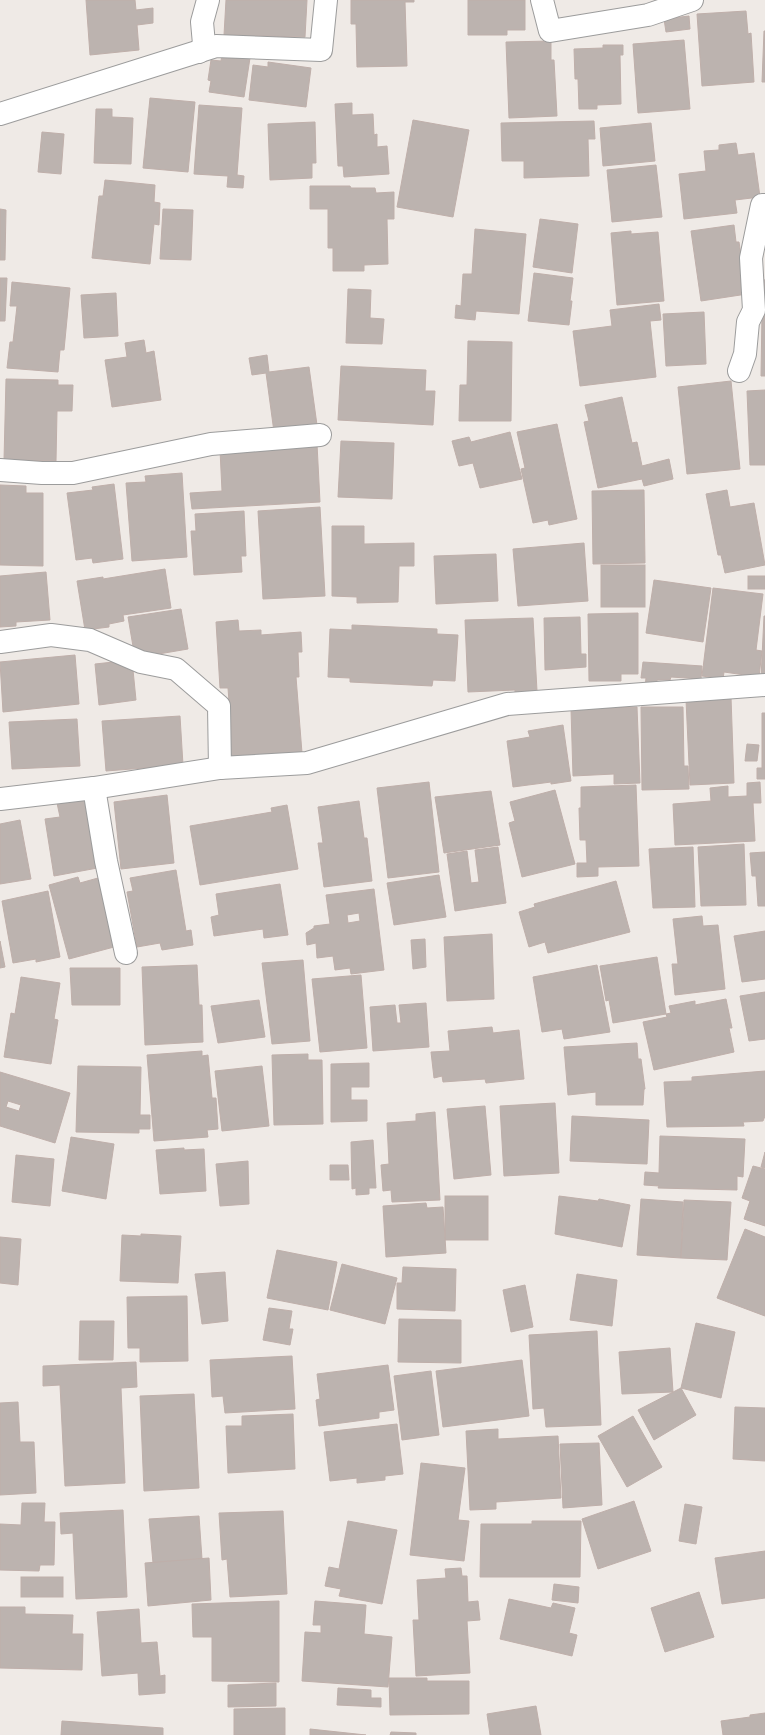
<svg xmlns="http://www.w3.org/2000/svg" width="765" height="1735" viewBox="0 0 765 1735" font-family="Roboto,sans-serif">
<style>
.building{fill:#bcb3af;stroke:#bfafaa;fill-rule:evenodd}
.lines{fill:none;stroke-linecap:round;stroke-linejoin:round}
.minor-casing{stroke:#9c9c9c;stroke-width:24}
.minor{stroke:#fff;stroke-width:22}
</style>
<rect width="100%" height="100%" fill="#efeae6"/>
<g class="building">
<path d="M86 0H135L136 10 153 8V23L137 25 139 50 90 55Z"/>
<path d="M226 0H307L305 37 224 35Z"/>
<path d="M351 0H414V2H405L407 66 357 67 356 24H351Z"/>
<path d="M468 0H525V30H507V35H468Z"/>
<path d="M746 11 748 34 751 33 754 82 702 86 697 14Z"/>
<path d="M689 16 690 29 666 32 664 19Z"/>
<path d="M764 31H765V82H762Z"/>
<path d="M684 40 690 109 638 113 633 44Z"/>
<path d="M551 41V60H554L557 116 509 118 506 42Z"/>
<path d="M603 45H623V55H620L621 104 597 105V109H579L578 79H575L574 49 603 48Z"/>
<path d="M222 54 250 58 244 97 209 92 211 81 208 80 211 60 221 61Z"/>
<path d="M268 62 311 68 306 107 249 100 253 65 268 67Z"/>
<path d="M150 98 195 102 188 172 143 168Z"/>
<path d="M352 103V115L373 114 374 135 377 134V147L387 146 389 174 344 177 343 166H338L335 104Z"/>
<path d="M199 105 242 108 237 175 244 176 243 188 227 187 228 176 194 174Z"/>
<path d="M96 109H112V117L133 118 131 164 94 163Z"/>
<path d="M413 120 469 130 453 217 397 207Z"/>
<path d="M594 121 595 139H588L589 176 524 178V161H502L501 123Z"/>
<path d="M315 122 316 163H312V178L270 180 268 124Z"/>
<path d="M651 123 655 161 603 166 600 128Z"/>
<path d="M42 132 64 134 61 174 38 172Z"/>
<path d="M736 143 738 155 754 153 760 197 735 200 737 213 684 219 679 174 706 171 704 151 719 150V145Z"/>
<path d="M656 165 662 217 612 222 607 170Z"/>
<path d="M105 180 155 185 154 202 160 203 159 225 154 224 150 264 92 258 99 196H103Z"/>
<path d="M310 186H350L351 188H375L376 193 394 192V219H387L388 264 364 265V271H333V248H328V209H310Z"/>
<path d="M0 209 6 210 5 260H0Z"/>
<path d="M163 209 193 210 191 260 160 259Z"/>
<path d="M540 219 578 224 572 273 533 267Z"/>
<path d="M734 225 736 242H739L747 294 701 301 691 231Z"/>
<path d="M475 229 526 234 519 314 476 311 475 320 455 318 456 305 461 306 463 274H472Z"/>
<path d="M631 231V234L658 232 664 301 617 305 611 233Z"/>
<path d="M534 273 573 278 570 301H572L569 325 528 321Z"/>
<path d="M0 278H7L5 321H0Z"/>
<path d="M758 279 765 280V376H761L762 313Z"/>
<path d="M12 282 70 288 64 350H60L58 372 7 368 10 342H13L17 306H10Z"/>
<path d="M348 289 371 290 370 318 384 319 382 344 346 343Z"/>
<path d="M116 293 118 336 84 338 81 295Z"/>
<path d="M659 304 661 320 650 321 656 377 580 386 573 331 612 326 610 310Z"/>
<path d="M704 312 706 364 666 366 663 314Z"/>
<path d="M144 340 146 353 154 351 161 400 112 407 105 360 127 357 125 343Z"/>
<path d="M468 341 512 342 511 421H459L460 385H467Z"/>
<path d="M267 355 269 372 309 367 317 425 274 432 266 373 252 375 249 358Z"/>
<path d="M341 366 426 370 425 391H435L433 425 338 420Z"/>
<path d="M6 379 58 380V385H73L72 411H57L56 461 4 460Z"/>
<path d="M731 381 740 469 687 474 678 387Z"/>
<path d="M765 390V465H750L747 391Z"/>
<path d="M622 397 632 443 637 442 642 466 669 459 673 479 644 486 642 479 598 488 584 422 589 421 585 405Z"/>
<path d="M557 424 577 519 549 525 548 520 533 523 521 469 525 468 517 432Z"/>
<path d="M510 432 522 479 480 488 473 463 459 466 452 441 469 437 471 442Z"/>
<path d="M341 441 394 443 392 499 338 497Z"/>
<path d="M317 444 320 502 192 509 190 493 222 491 220 450Z"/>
<path d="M182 473 187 557 132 561 126 483 146 482 145 476Z"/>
<path d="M114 484 123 559 93 563 92 558 76 560 67 493 93 490 92 487Z"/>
<path d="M0 485 26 486V493H43V566L0 565Z"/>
<path d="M644 490 645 563 593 564 592 491Z"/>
<path d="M727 490 730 507 754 503 765 565 725 573 721 555H718L706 494Z"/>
<path d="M320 507 325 596 263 599 258 511Z"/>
<path d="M244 511 246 556H241L242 572 194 575 191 531H196L195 514Z"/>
<path d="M332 526H364V544L414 543V566H399L398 602 357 603V597L332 596Z"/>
<path d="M584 543 588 601 518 606 513 549Z"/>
<path d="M496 554 498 601 436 604 434 556Z"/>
<rect x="601" y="565" width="44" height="42"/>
<path d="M165 569 171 608 123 615 124 621 109 624V627L85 630 77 581 103 577V579Z"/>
<path d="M46 572 50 620 16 622V626L0 627V576Z"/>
<rect x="748" y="576" width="17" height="13"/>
<path d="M654 580 711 588 703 642 646 633Z"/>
<path d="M713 588 763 594 756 650 762 651 759 677 724 672 723 679 702 676Z"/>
<path d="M181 609 188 649 135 658 128 617Z"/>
<path d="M638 613V674H621V681H589L588 614Z"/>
<path d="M764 616H765V683L761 678Z"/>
<path d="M580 617 581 654H586V667L545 670 544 618Z"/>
<path d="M533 618 537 691 515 692V690L468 692 465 620Z"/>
<path d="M238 620 239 631 261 630V635L301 632 302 652H298L299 677H296L302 753 229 758 227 729H231L228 688H220L216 622Z"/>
<path d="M352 625 437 629V634L458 635 455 681 433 680 432 686 350 682V678L328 677 330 629 352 630Z"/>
<path d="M75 655 79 704 3 712 0 662Z"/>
<path d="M132 660 136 700 99 705 95 664Z"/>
<path d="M643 662 702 666 701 679 671 677 670 680H657V688L645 687 646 678H641Z"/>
<path d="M731 697 734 783 690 785 686 700Z"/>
<path d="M637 707 640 783 614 784V774L573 776 571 709Z"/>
<path d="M641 707H683L684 766H688L689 789 642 790Z"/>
<path d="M762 713H765V779H757V768H762Z"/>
<path d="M180 716 183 765 106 771 102 721Z"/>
<path d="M77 719 80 766 12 769 9 722Z"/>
<path d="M563 725 571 781 551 784V782L513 787 507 741 530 737 528 731Z"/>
<path d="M747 744 759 745 757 761H745Z"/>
<path d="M429 782 439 872 388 878 377 788Z"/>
<path d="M760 782 761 803H753L755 841 675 845 673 804 711 801 710 788 728 786V797L747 796V783Z"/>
<path d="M636 785 639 866 598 867V876L577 877V863H587L586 840H580L579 808H581V787Z"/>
<path d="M555 790 575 864 522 877 509 823 515 821 510 802Z"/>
<path d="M491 791 500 845 444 853 435 797Z"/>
<path d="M167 795 174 863 121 869 114 802Z"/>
<path d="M92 797 103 867 54 876 45 819 60 817 57 803Z"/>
<path d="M359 801 364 838H367L372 881 324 887 318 843H323L318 807Z"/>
<path d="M287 805 298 869 200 885 190 826 272 812 271 808Z"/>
<path d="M20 820 31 879 0 884V824Z"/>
<path d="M744 844 746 905 701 906 698 847Z"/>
<path d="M498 847 506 903 455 911 447 854 467 851 471 883 479 882 475 850Z"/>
<path d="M693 847 695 907 653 908 649 849Z"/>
<path d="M765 852V906H758L756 876H752L750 853Z"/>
<path d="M176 870 186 931 191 930 193 945 162 950 160 943 137 947 127 892 133 891 130 878Z"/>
<path d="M439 875 446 917 394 925 387 883Z"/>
<path d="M78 877 80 883 98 878 114 947 69 959 49 885Z"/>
<path d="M616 881 630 932 548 953 545 942 529 947 519 912 535 907 534 904Z"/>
<path d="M280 884 288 935 264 938 263 929 214 936 211 917 219 915 216 894Z"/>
<path d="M374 889 384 970 351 974 350 968 335 970 333 956 317 958 316 943 307 945 306 933 314 928V926L330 924 326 895ZM359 913 360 921 348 923 347 915Z"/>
<path d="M48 891 60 957 36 962V959L13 963 2 901Z"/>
<path d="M702 916 703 926 718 925 725 989 675 995 672 964H678L673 919Z"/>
<path d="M765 931V979L742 982 734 936Z"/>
<path d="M492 934 494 999 447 1001 444 937Z"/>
<path d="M425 939 426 967 413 969 411 940Z"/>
<path d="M0 941 5 967 0 968Z"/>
<path d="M657 957 666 1014 613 1023 609 1000 606 1001 600 966Z"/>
<path d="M303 960 310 1041 272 1044 262 963Z"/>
<path d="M197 965 199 1005H202L203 1042 145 1045 142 967Z"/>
<path d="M597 965 610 1032 564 1039 562 1029 542 1032 533 977Z"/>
<path d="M70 968H120V1005H72Z"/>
<path d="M361 975 367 1048 320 1052 312 979Z"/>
<path d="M21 977 60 983 54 1019 58 1020 51 1064 4 1057 11 1013 15 1014Z"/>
<path d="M765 992V1039L749 1041 740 996Z"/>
<path d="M726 999 732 1028H729L734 1052 654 1070 643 1022 667 1017 666 1014 671 1013 669 1006 695 1001V1005Z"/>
<path d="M259 1000 265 1037 218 1043 211 1006Z"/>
<path d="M426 1003 429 1047 373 1051 370 1007 395 1005 397 1023H401L399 1005Z"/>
<path d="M492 1027 493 1033 519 1030 524 1079 486 1083 485 1079 443 1082 442 1076 434 1078 431 1052 450 1051 448 1031Z"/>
<path d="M637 1043 638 1059H641L645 1089H644L643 1105H596V1092L568 1095 564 1047Z"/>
<path d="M202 1051V1056L208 1055 212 1098H216L218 1129 207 1130 208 1137 154 1141 147 1055Z"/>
<path d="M308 1054V1060H322L323 1124 274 1125 272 1055Z"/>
<path d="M369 1063V1087H351V1100H367V1121L331 1122V1064Z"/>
<path d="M78 1066 141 1067 140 1115H150V1129H139V1133L76 1132Z"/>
<path d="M262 1066 269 1126 222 1131 215 1071Z"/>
<path d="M765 1071V1116L763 1121 743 1122 744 1126 667 1127 664 1082 692 1081V1077Z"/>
<path d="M0 1072 70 1093 55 1143 0 1126ZM8 1101 21 1105 19 1111 6 1107Z"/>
<path d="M555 1103 559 1173 504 1176 500 1106Z"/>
<path d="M485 1106 491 1175 454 1179 447 1109Z"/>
<path d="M435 1112 440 1200 392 1202 391 1190 383 1191 381 1165 389 1164 387 1123 416 1121V1114Z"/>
<path d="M572 1116 649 1120 647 1164 570 1161Z"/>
<path d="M660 1136 745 1139 743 1177 737 1176V1190L658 1188 659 1186 644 1185 645 1172 659 1173Z"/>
<path d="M71 1137 114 1144 106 1199 62 1191Z"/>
<path d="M373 1140 376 1188H369V1194L356 1195V1188L352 1189 351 1142Z"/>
<path d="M184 1148V1150L204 1149 206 1191 160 1194 156 1150Z"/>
<path d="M765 1152V1168L761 1167Z"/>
<path d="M16 1155 54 1159 50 1206 12 1202Z"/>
<path d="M248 1161 249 1204 220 1206 216 1164Z"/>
<path d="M330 1165H348L349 1180H330Z"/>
<path d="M753 1166 765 1169V1226L744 1219 750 1201 742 1198Z"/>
<rect x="445" y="1196" width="43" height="44"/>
<path d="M559 1196 598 1201 599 1199 630 1205 622 1247 555 1234Z"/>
<path d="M641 1199 683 1202 681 1258 637 1255Z"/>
<path d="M684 1200 731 1202 727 1260 681 1258Z"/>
<path d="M426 1203 427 1208 443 1207 446 1253 386 1257 383 1206Z"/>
<path d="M745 1229 765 1237V1316L717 1298Z"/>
<path d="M141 1234 181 1236 178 1283 120 1281 122 1235 141 1236Z"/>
<path d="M0 1237 21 1239 18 1285 0 1283Z"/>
<path d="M277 1250 337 1262 328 1310 267 1298Z"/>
<path d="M342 1264 397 1278 385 1324 330 1310Z"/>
<path d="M403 1267 456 1269 455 1311 397 1309V1283H402Z"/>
<path d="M225 1272 228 1321 202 1324 195 1274Z"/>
<path d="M577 1274 617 1280 612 1326 570 1320Z"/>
<path d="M525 1285 533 1327 511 1332 503 1290Z"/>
<path d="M187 1296 188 1361 140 1362V1348H128L127 1297Z"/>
<path d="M269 1308 292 1311 289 1329H293L290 1345 263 1340Z"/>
<path d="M399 1319 461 1320V1363L398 1362Z"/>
<path d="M80 1321H114L113 1360H79Z"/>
<path d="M696 1323 735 1332 721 1398 681 1388Z"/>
<path d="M597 1331 601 1425 546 1427 544 1408 533 1409 529 1335Z"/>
<path d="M670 1348 673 1392 622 1394 619 1352Z"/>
<path d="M292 1356 295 1409 225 1413 223 1396 212 1397 210 1360Z"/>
<path d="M522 1360 529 1416 443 1427 436 1371Z"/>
<path d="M136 1362 137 1387 121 1388 125 1483 65 1486 60 1385 43 1386V1366Z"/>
<path d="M388 1365 394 1410 379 1412V1418L319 1426 316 1400 320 1399 317 1374Z"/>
<path d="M431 1371 439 1435 402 1440 394 1376Z"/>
<path d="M681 1388 696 1415 654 1440 638 1410Z"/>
<path d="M194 1394 199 1488 144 1491 140 1396Z"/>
<path d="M18 1402 20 1442H34L36 1493 0 1495V1403Z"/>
<path d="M735 1407 765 1408V1461L733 1459Z"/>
<path d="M293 1414 295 1469 228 1473 226 1426H242V1416Z"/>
<path d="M633 1416 662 1467 627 1487 598 1436Z"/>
<path d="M397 1424 403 1474 385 1476V1480L357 1483V1478L330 1481 324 1432Z"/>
<path d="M498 1429V1439L558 1436 561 1498 496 1502V1509L470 1510 466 1431Z"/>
<path d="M599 1443 602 1505 563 1508 560 1444Z"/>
<path d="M421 1463 465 1468 458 1520 469 1521 464 1561 410 1555Z"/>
<path d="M634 1501 651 1551 598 1569 582 1519Z"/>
<path d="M22 1503H45L44 1522H55L54 1565H40L39 1571 0 1570V1524L21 1525Z"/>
<path d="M685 1504 702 1507 696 1544 679 1541Z"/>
<path d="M123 1510 127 1597 76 1599 73 1533 61 1534 60 1513Z"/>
<path d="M283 1511 287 1594 230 1597 227 1559 222 1560 219 1513Z"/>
<path d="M199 1516 202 1559 153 1563 149 1519Z"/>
<path d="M348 1521 397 1530 382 1604 339 1596 341 1589 325 1586 329 1567 339 1569Z"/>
<path d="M532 1521H581L580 1577H480L481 1524H532Z"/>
<path d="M765 1551V1598L722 1604 715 1558Z"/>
<path d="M209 1558 211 1600 148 1606 145 1563Z"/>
<path d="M461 1568 462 1576H467L468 1602 478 1601 480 1620 467 1621 470 1673 416 1676 413 1620H419L417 1580 446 1578 445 1569Z"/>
<rect x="21" y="1577" width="42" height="20"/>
<path d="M554 1584 579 1587 578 1603 552 1600Z"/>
<path d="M699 1592 714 1637 665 1652 651 1608Z"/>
<path d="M509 1599 551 1608 553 1603 575 1608 569 1633 577 1635 572 1656 500 1639Z"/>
<path d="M279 1601V1682L212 1681V1637H193L192 1604Z"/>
<path d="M315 1601 366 1605 364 1634 392 1637 388 1687 302 1681 305 1632 321 1633V1625H313Z"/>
<path d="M0 1607H25V1614L73 1615 72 1634H83L82 1670 0 1668Z"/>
<path d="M139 1609 141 1643 157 1642 160 1676 165 1675V1693L139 1695 138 1673 102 1676 97 1612Z"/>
<path d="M389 1678H427V1681H469V1714L390 1715Z"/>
<path d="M276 1683V1706L228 1707V1685Z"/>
<path d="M338 1688 371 1690V1698H381V1707L337 1705Z"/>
<path d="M536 1706 541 1735H490L487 1714Z"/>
<path d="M285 1708V1735H234V1709Z"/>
<path d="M765 1713V1735H723L721 1721 750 1717V1715Z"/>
<path d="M62 1721 163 1728V1735H61Z"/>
<path d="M310 1729 366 1735H310Z"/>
<path d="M391 1732 416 1733V1735H390Z"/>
</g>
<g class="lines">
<defs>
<g id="minor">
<path d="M542 0 550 31 648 15 692 0"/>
<path d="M199 52 204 44 202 22 208 0"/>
<path d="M0 114 216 46 321 50 326 0"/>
<path d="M739 371 745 354 748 322 754 310 751 258 762 205H765"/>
<path d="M0 470 42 473H73L211 444 320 435"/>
<path d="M0 642 51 635 90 640 141 662 176 669 219 706 220 768"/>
<path d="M94 788 106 861 126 953"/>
<path d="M0 799 94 788 220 768 307 763 507 704 765 685"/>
</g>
</defs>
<use href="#minor" class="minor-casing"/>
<use href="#minor" class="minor"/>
</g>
</svg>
